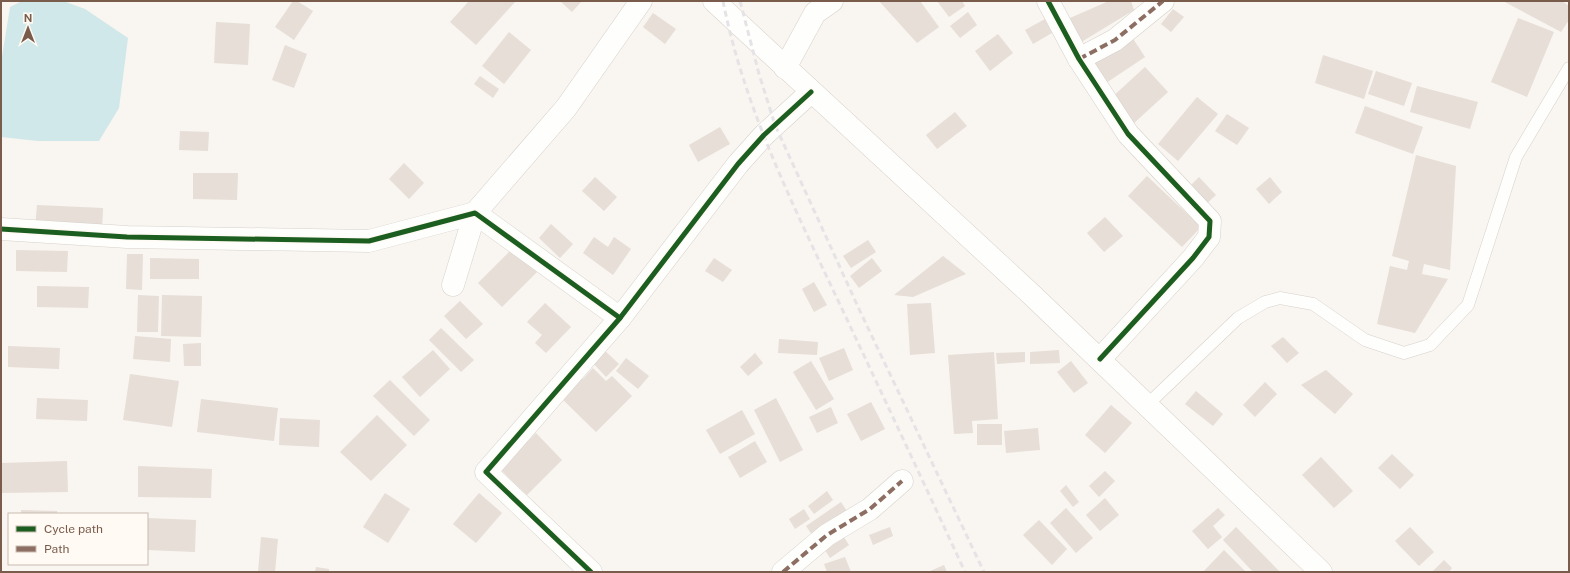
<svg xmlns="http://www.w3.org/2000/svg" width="1570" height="573" viewBox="0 0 1570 573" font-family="'Public Sans',sans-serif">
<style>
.water{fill:#d0e8ea}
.building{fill:#e6ded7}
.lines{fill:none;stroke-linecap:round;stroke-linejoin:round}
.lane-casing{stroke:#d7d1cb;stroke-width:13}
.street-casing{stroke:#d7d1cb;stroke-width:23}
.secondary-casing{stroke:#d9d2cb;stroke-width:23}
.lane{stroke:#fefefd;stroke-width:12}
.street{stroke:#fefefd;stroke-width:22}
.secondary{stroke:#fefefd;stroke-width:22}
.rail{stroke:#e6e3e7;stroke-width:3;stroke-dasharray:6 4;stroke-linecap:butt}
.quiet{stroke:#8d6e63;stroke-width:4;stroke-dasharray:8 4;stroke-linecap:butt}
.cycleway-casing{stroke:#fffaf3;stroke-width:8}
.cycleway{stroke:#1b5e20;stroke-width:5}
</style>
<rect width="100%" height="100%" fill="#f9f5f0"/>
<path class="water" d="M22 1H63L85 9 128 38 119 108 99 141H38L1 137V63L10 7Z"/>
<g class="building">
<path d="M293 1H297L313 11 294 40 275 27Z"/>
<path d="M469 1H516L476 45 450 22Z"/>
<path d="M560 1H582L572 12Z"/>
<path d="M879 1H920L939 27 917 43Z"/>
<path d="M937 1H962L965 6 949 17Z"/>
<path d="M1109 1H1131L1134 10 1078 44 1063 21Z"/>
<path d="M1503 1H1562L1569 6V20L1561 32Z"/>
<path d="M1173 9 1184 17 1171 32 1161 24Z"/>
<path d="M968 12 977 25 960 38 950 26Z"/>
<path d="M653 13 676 29 665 44 643 27Z"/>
<path d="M1518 18 1554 32 1527 97 1491 82Z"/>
<path d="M1045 19 1052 33 1033 44 1025 30Z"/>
<path d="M216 22 250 24 248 65 214 63Z"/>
<path d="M509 32 531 50 504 84 482 66Z"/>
<path d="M998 34 1013 53 990 71 975 51Z"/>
<path d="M1130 34 1145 57 1106 83 1091 60Z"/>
<path d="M285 45 307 54 294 88 272 80Z"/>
<path d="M1323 55 1373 71 1364 99 1315 83Z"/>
<path d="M1145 67 1168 92 1133 124 1110 99Z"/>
<path d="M1376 71 1412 83 1404 106 1368 94Z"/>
<path d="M480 76 499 89 493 98 474 84Z"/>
<path d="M1417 86 1478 102 1470 129 1410 112Z"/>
<path d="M1197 97 1218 114 1178 161 1158 144Z"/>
<path d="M1365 106 1423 127 1413 154 1355 133Z"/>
<path d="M955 112 967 126 937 149 926 135Z"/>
<path d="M1227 114 1249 128 1237 145 1215 131Z"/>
<path d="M720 127 730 144 698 162 689 145Z"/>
<path d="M180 131 209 132 208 151 179 150Z"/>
<path d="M1416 155 1456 166 1450 270 1424 264 1422 274 1448 279 1415 333 1377 324 1390 266 1407 270 1409 261 1392 256Z"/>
<path d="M404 163 424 183 409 199 389 179Z"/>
<path d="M193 173H238L237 200 193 199Z"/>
<path d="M1147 176 1201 227 1182 247 1128 196Z"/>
<path d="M595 177 617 197 604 211 582 191Z"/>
<path d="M1199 177 1216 195 1204 206 1188 188Z"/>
<path d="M1270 177 1282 192 1269 204 1256 189Z"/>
<path d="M37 205 103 208 102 231 35 228Z"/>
<path d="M1105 217 1123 236 1104 252 1087 233Z"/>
<path d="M551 224 573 244 560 258 539 238Z"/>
<path d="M594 237 608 247 614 237 631 249 613 275 583 253Z"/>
<path d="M868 240 876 252 851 268 843 256Z"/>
<path d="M513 248 537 272 502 307 478 283Z"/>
<path d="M16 250 68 251 67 272 16 271Z"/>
<path d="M127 254H143L142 290 126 289Z"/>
<path d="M943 256 966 274 913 297 894 295Z"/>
<path d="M150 258 199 259V279H150Z"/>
<path d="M714 258 732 270 723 282 705 271Z"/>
<path d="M872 258 882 271 859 288 850 276Z"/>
<path d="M814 282 827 305 814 312 802 289Z"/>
<path d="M37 286 89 287 88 308 37 307Z"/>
<path d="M138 295 159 296 158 332H137Z"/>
<path d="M162 295 202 296 201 337 161 336Z"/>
<path d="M460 301 483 324 466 339 444 316Z"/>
<path d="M545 303 571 327 546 353 535 343 542 335 527 322Z"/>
<path d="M931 303 935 353 910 355 907 304Z"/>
<path d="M441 328 474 360 461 372 429 340Z"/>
<path d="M135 336 171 339 170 362 133 359Z"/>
<path d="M1283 337 1299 353 1287 363 1271 346Z"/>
<path d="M779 339 818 342 817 355 778 353Z"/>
<path d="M201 343V366H184L183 344Z"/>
<path d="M8 346 60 348 59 369 8 367Z"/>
<path d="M844 348 853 370 829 381 819 358Z"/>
<path d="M603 349 619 364 606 377 591 361Z"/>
<path d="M433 350 450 369 420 397 402 377Z"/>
<path d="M1059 350 1060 363 1030 364V352Z"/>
<path d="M994 352 998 419 972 421 973 433 954 434 948 355Z"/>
<path d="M1025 352V362L997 364 996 353Z"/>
<path d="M755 353 763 363 748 376 740 367Z"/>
<path d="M626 358 649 376 638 389 616 371Z"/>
<path d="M811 361 834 399 816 410 793 372Z"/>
<path d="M1071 361 1088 383 1074 393 1057 372Z"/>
<path d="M593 368 606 381 612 376 632 396 596 432 559 396 579 375 583 379Z"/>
<path d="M1326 370 1353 394 1335 414 1301 385Z"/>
<path d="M130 374 179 381 172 427 123 420Z"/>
<path d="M390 380 430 420 414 436 373 396Z"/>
<path d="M1265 382 1277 394 1255 417 1243 405Z"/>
<path d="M1196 391 1223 414 1213 426 1185 404Z"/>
<path d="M37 398 88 400 87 421 36 419Z"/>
<path d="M776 398 803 450 780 462 754 410Z"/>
<path d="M201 399 278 408 274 441 197 432Z"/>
<path d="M871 402 885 429 861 441 847 414Z"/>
<path d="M1111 405 1132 423 1105 453 1085 435Z"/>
<path d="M831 407 838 423 817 433 809 417Z"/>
<path d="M742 410 755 434 720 454 706 430Z"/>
<path d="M377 415 407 445 371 481 340 452Z"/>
<path d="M280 418 320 420 319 447 279 445Z"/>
<rect x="977" y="424" width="25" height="21"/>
<path d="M1038 428 1040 450 1006 453 1004 431Z"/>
<path d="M536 433 562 460 527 495 500 469 526 438 528 441Z"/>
<path d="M755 441 767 462 740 478 728 457Z"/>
<path d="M1392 454 1414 475 1400 489 1378 468Z"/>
<path d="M1321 457 1353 491 1334 508 1302 475Z"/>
<path d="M67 461 68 492 1 493V463Z"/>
<path d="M138 466 212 469 211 498 138 497Z"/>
<path d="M1105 471 1115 481 1099 497 1089 486Z"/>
<path d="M1066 485 1079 502 1073 507 1060 491Z"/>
<path d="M827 491 833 500 814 514 808 506Z"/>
<path d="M385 493 410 509 388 543 363 527Z"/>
<path d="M479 493 502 513 476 543 453 524Z"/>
<path d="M1105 498 1119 515 1100 531 1086 515Z"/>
<path d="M841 502 850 516 815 539 806 526Z"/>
<path d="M1066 508 1093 538 1076 553 1050 523Z"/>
<path d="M1218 508 1225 515 1213 526 1222 537 1208 549 1192 531Z"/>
<path d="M804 509 810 519 795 529 789 519Z"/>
<path d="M21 510 57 511V514H21Z"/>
<path d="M147 518 196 520 195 552 147 550Z"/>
<path d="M1039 520 1067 549 1052 565 1023 535Z"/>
<path d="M890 527 893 536 873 545 869 535Z"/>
<path d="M1236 527 1279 571 1277 572H1253L1223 540Z"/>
<path d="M1410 527 1434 552 1419 566 1395 541Z"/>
<path d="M840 531 849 545 830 558 821 544Z"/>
<path d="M261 537 278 539 275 572H258Z"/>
<path d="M1224 550 1246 572H1203Z"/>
<path d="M845 557 851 572H827L824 564Z"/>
<path d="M1444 560 1452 568 1449 572H1432Z"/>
<path d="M944 565 947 572H928Z"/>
<path d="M316 567 329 569V572H315Z"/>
</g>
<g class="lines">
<defs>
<path id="lane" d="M1147 405 1238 318 1265 302 1280 298 1313 304 1365 340 1404 353 1430 345 1468 305 1516 157 1569 68"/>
<g id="street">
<path d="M1048 1 1079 59 1128 134 1210 221 1209 237 1193 258 1100 359"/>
<path d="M1079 59 1115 40 1163 1"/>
<path d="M785 68 815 13 832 1"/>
<path d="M1 229 127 237 369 241 475 213 620 318 486 472 591 572"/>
<path d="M453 285 475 213 566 108 641 1"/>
<path d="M620 318 738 164 764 135 811 92"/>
<path d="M783 572 827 535 870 509 902 481"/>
</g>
<path id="secondary" d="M714 1 1032 295 1321 572"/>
</defs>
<use href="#lane" class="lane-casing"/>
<use href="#street" class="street-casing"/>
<use href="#secondary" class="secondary-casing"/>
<use href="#lane" class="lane"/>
<use href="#street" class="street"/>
<use href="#secondary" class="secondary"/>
<g class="rail">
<path d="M723 1C743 103 790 199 834 292 878 385 922 479 965 572"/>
<path d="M740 1 759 74 775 125 859 309 984 572"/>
</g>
<g class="quiet">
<path d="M1079 59 1115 40 1163 1"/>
<path d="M783 572 827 535 870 509 902 481"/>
</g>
<defs>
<g id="cycleway">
<path d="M1048 1 1079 59 1128 134 1210 221 1209 237 1193 258 1100 359"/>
<path d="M1 229 127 237 369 241 475 213 620 318 486 472 591 572"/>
<path d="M620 318 738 164 764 135 811 92"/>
</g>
</defs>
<use href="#cycleway" class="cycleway-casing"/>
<use href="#cycleway" class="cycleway"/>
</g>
<rect width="1570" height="573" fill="none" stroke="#7a5c4d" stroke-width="4"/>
<rect x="8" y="513" width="140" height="52" fill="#fffaf3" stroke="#cabbb1"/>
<rect x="16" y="526" width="20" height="6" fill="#1b5e20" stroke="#cabbb1"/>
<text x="44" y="533" font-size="12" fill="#7a5c4d">Cycle path</text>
<rect x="16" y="546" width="20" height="6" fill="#8d6e63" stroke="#cabbb1"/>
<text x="44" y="553" font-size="12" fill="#7a5c4d">Path</text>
<g transform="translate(28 28)" stroke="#fffaf3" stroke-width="3" paint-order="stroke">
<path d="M0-3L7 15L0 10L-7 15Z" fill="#7a5c4d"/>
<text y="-6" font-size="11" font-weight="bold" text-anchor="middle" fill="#7a5c4d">N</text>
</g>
</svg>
